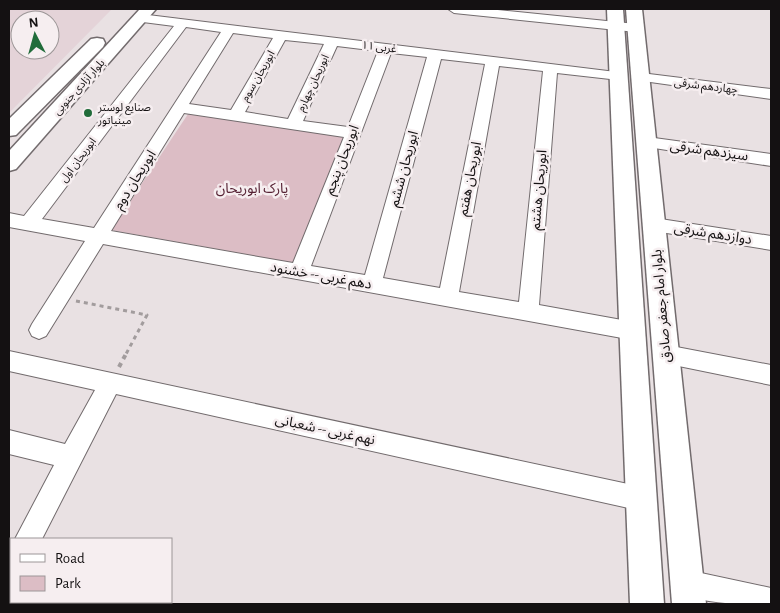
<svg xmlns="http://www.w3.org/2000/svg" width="780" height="613" viewBox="0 0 780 613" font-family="'Alegreya Sans','Noto Sans Arabic',sans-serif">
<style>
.built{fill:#e4d3d8;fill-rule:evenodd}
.green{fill:#dcbdc5}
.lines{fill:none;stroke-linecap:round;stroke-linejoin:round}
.minor-casing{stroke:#726b6d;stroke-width:2}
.major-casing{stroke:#726b6d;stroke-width:3}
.path-far1{stroke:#a29c9d;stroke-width:3;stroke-dasharray:4 4;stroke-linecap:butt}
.path{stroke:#a29c9d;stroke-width:4;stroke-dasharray:4.5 4.5;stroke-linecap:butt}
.minor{fill:#fff;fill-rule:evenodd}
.major{fill:#fff;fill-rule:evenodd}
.poi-dot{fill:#216c3a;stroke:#f6eef0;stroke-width:2}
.labels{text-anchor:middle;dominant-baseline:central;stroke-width:5;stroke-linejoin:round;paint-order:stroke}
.far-street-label{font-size:11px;fill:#141112;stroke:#f6eef0}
.far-poi-label{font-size:11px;fill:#141112;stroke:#f6eef0;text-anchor:start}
.street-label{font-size:14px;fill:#141112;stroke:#f6eef0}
.park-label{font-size:14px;fill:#552133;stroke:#f6eef0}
</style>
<rect width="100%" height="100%" fill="#e9e1e3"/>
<path class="built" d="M9 9H112L9 113ZM20 20H50V50H20Z"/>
<path class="green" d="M188 114 344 137 295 263 111 230Z"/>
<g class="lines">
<defs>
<g id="minor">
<path d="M448 9H488L636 24 643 28 636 32 454 13Z"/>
<path d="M140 14 624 73 626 76 619 80 557 73 539 305 633 322 640 325 643 331 640 337 633 340 103 244 46 336 39 339 32 336 29 330 32 324 85 241 9 227V213L24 216 174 26 135 21 134 18 135 15ZM186 27 221 32 94 228 42 219ZM233 33 273 38 231 110 189 104ZM285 40 324 44 288 119 245 112ZM337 46 378 51 348 127 303 121ZM391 53 427 57 365 275 311 266ZM441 59 485 64 440 288 383 278ZM499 66 543 71 519 302 459 292ZM184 113 344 137 293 263 111 231Z"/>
<path d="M641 73 771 89V99L636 80 634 77Z"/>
<path d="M647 137 771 154V166L641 146 639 142 641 138Z"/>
<path d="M654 218 771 236V250L648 230 645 225 648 220Z"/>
<path d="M666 345 771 365V385L659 362 655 355 659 348Z"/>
<path d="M9 351 642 487 651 490 654 499 651 508 642 511 116 394 42 539H15L54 465 9 454V430L65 444 95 390 9 371Z"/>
<path d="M11 559V589L9 590V560Z"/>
<path d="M687 570 771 588V604C739 604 708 605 678 592L674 583 678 574Z"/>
<path d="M64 602H101L102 604H65Z"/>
</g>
<g id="major">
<path d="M140 9H156L16 169 9 171V151Z"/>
<path d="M607 9H623L664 604H630Z"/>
<path d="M626 9H642L706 604H672Z"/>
<path d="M97 38 103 39 105 43 103 47 16 135 9 136V119L91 39Z"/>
</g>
</defs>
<use href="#minor" class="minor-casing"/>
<use href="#major" class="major-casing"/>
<path class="path-far1" d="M76 301 147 315 126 354"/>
<path class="path" d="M119 367 127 352"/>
<use href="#minor" class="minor"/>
<use href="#major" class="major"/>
</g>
<circle class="poi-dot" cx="88" cy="113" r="5"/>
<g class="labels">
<g class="far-street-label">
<text transform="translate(379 47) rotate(7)">۱۱ غربی</text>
<text transform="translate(258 76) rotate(-60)">ابوریحان سوم</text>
<text transform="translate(313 83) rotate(-65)">ابوریحان چهارم</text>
<text transform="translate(706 86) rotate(7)">چهاردهم شرقی</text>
<text transform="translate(79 87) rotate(-48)">بلوار آزادی جنوبی</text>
<text transform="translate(78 160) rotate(-53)">ابوریحان اول</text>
</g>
<g class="far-poi-label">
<text x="98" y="107">صنایع لوستر<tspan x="98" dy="13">مینیاتور</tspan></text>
</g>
<g class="street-label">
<text transform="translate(709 151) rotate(8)">سیزدهم شرقی</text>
<text transform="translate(342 160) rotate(-69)">ابوریحان پنجم</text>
<text transform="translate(404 169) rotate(-75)">ابوریحان ششم</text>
<text transform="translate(470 179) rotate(-79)">ابوریحان هفتم</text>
<text transform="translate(135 180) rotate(-58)">ابوریحان دوم</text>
<text transform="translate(539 190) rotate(-85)">ابوریحان هشتم</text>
<text transform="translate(713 234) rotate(9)">دوازدهم شرقی</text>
<text transform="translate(321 276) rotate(10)">دهم غربی -- خشنود</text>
<text transform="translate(662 306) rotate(-95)">بلوار امام جعفر صادق</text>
<text transform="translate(325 430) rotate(12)">نهم غربی -- شعبانی</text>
</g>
<g class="park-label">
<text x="252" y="189">پارک ابوریحان</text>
</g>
</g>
<rect width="780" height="613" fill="none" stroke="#141112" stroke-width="20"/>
<rect x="10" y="538" width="162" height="65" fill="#f6eef0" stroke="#9c9697"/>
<rect x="20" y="554" width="25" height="8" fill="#ffffff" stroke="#9c9697"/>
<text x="55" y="563" font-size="15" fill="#141112">Road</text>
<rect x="20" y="576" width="25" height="15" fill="#dcbdc5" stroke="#9c9697"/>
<text x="55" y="588" font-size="15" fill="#141112">Park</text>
<g transform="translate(35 35) rotate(354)"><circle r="24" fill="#f6eef0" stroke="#9c9697"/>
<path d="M0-4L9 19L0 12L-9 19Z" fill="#216c3a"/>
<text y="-8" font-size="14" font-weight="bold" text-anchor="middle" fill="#141112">N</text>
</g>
</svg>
